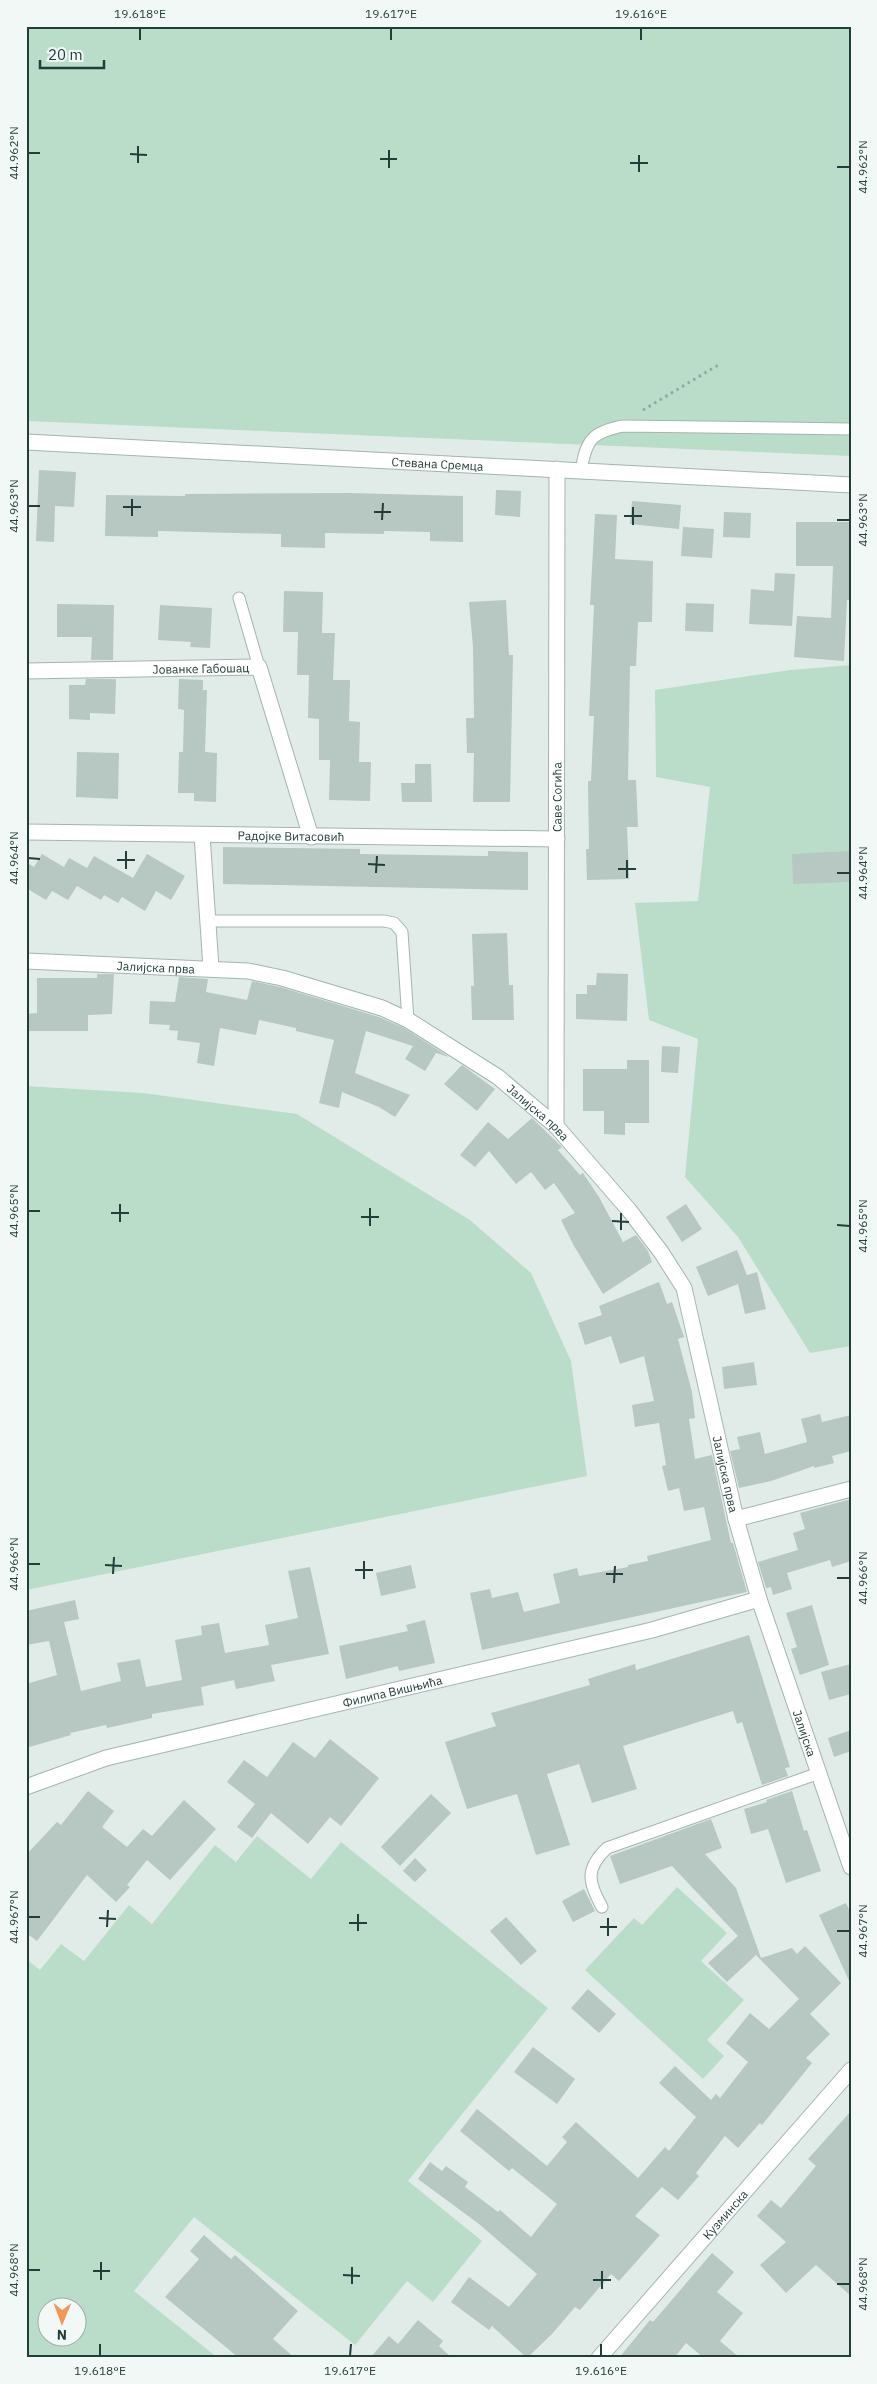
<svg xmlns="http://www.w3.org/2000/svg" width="877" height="2384" viewBox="0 0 877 2384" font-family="'IBM Plex Sans',sans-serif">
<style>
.green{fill:#baddc9;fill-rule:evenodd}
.building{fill:#b7c7c2}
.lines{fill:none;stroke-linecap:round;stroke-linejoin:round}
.lane-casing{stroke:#a4b4b1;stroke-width:13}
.street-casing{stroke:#a4b4b1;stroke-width:17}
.path{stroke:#82afa8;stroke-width:3;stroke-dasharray:2.5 4;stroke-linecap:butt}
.lane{stroke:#fff;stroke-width:11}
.street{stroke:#fff;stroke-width:15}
.ticks{fill:none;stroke:#223d3a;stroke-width:2}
.labels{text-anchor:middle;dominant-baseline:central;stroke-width:4.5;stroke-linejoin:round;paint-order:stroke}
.street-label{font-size:12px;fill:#223d3a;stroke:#f2f8f6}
.neatline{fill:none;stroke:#223d3a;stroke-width:2}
.ticks-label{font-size:12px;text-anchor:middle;fill:#223d3a}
</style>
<rect width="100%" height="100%" fill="#e1ece9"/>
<g class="green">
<path d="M26 26H851V456L26 421Z"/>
<path d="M851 665V1346L810 1353 738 1237 685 1177 698 1039 649 1020 635 903 698 901 710 787 656 777 655 690 790 670Z"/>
<path d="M26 1086 143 1093 297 1114 470 1220 531 1273 571 1361 587 1476 26 1590Z"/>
<path d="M257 1836 311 1879 341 1842 548 2008 408 2181 482 2241 433 2302 407 2281 355 2345 194 2217 134 2291 218 2358H26V1959L40 1970 61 1944 84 1961 129 1905 152 1924 215 1845 236 1862ZM78 2306V2336H48V2306Z"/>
<path d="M677 1887 727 1933 701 1961 744 2000 707 2040 724 2056 703 2079 585 1970 634 1918 642 1925Z"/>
</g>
<g class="building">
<path d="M39 470 76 472 74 507 55 506 54 542 36 541Z"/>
<path d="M496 490 521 491 520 517 495 515Z"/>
<path d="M349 493 463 496V542L430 541V532L384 531V534L325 533V548L281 547V534L158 531V537L105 536 106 495 185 496V494Z"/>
<path d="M632 501 681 505 679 529 630 524Z"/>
<path d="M724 512 751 513 750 538 723 537Z"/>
<path d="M595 514 617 515 615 559 653 561 652 622H638L636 666H630L628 780H636L638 827H627L629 879 587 880 586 849H589L588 781H591L594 716H589L594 605H590Z"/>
<path d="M796 522H851V600H847L844 661 794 657 797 616 831 618 833 566H796Z"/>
<path d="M683 527 714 529 712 558 681 556Z"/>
<path d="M775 573 795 574 792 626 749 624 751 589 774 591Z"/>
<path d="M284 591 323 592 322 633H335L333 680H350L349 721 360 722 359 762H371L370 801 329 800 330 760H319V719L308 718 309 675H297L298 632H283Z"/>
<path d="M506 600 509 655H513L510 802H473L474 753H467L466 718H474L473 647 469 602Z"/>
<path d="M686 603 714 604 713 632 685 631Z"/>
<path d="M57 604 114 605 113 660H91L92 637H57Z"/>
<path d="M160 605 212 608 210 648 190 647 191 642 158 640Z"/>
<path d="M86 679H116L115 714 90 713V720L69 719V685H85Z"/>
<path d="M179 679 203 680V690H207L205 752 217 753 216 802 194 801V793H178L179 752H183L184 710 178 709Z"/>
<path d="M77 752 119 753 118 799 76 797Z"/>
<path d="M415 764H431L432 802H402L401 783H415Z"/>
<path d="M223 847 360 849V854L488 856V851L528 852V890L223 884Z"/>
<path d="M850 851 851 882 793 884 792 854Z"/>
<path d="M42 854 64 867 69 858 87 868 94 856 133 878 147 854 185 876 171 900 156 891 145 911 122 897 118 903 104 895 101 900 77 886 68 900 52 891 46 900 26 888V862L34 867Z"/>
<path d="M507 933 509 985H513L514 1020H472L471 986H474L472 934Z"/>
<path d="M597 973 628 974 627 1021 576 1019V994H587V985H596Z"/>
<path d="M97 974H114L112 1014 88 1015V1031H26V1014L37 1013V978H97Z"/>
<path d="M179 977 208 979 206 992 247 1000 252 981 280 987 379 1017 404 1028 449 1057 436 1053 425 1071 405 1059 413 1046 366 1031 355 1073 410 1095 395 1117 379 1107 342 1092 339 1108 319 1103 334 1040 296 1031V1028L259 1020 256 1035 220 1028 214 1066 197 1063 200 1043 177 1040 178 1031 169 1030 170 1025 149 1024 150 1001 175 1002Z"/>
<path d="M662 1046 680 1047 678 1073 661 1072Z"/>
<path d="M627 1060H649V1123H625V1135L604 1134V1111H583V1069H627Z"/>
<path d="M462 1065 495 1089 477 1111 444 1084Z"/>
<path d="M532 1118 562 1147 558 1150 580 1175 583 1173 599 1197 623 1242 636 1235 648 1251 652 1262 603 1294 574 1246 561 1220 575 1213 554 1183 545 1190 531 1172 516 1184 489 1151 475 1167 460 1155 488 1122 508 1139Z"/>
<path d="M686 1204 702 1229 682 1242 666 1217Z"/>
<path d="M737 1250 747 1275 757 1272 766 1309 745 1314 738 1284 708 1296 696 1267Z"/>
<path d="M659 1282 667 1304 672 1302 684 1337 678 1339 692 1392 695 1418 689 1419 695 1459 712 1455 731 1543H733L747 1592 482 1650 470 1593 490 1589 492 1598 518 1592 524 1612 560 1603 553 1574 577 1568 579 1576 628 1567V1565L648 1561 647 1556 711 1540 704 1507 684 1511 679 1488 668 1491 662 1466 666 1465 659 1423 635 1427 632 1405 654 1401 644 1356 620 1364 611 1336 585 1345 578 1323 602 1315 599 1306Z"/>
<path d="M754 1362 757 1385 724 1389 722 1367Z"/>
<path d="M820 1414 822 1422 851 1415V1451L832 1456 834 1463 814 1468V1466L771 1481 739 1488 730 1451 740 1449 737 1437 760 1432 765 1454 807 1442 801 1419Z"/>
<path d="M851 1499V1561L832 1567 830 1560 787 1573 792 1589 773 1595 771 1587 766 1588 758 1562 798 1550 793 1533 805 1529 800 1513Z"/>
<path d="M411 1565 416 1588 381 1596 376 1573Z"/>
<path d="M310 1567 329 1654 271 1665 275 1681 236 1689 234 1680 201 1687 204 1705 152 1714V1718L107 1728 106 1725 70 1733 71 1735 26 1748V1684L57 1675 49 1641 26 1645V1611L75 1600 79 1619 64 1622 81 1691 121 1681 117 1663 140 1659 146 1687 182 1680 175 1640 202 1635 201 1626 219 1623 225 1653 269 1645 265 1625 298 1618 288 1571Z"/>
<path d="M812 1605 829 1665 800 1675 791 1649 797 1647 786 1613Z"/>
<path d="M425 1620 435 1663 399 1671 398 1666 346 1679 339 1646 408 1631 406 1625Z"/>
<path d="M749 1635 790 1767 785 1768 788 1776 762 1785 742 1722 737 1724 733 1711 623 1746 637 1789 592 1803 579 1764 547 1774 570 1845 536 1855 517 1794 467 1809 445 1742 496 1726 491 1713 590 1685 588 1679 635 1664 636 1670Z"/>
<path d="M851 1664V1694L829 1700 821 1672Z"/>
<path d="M851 1730V1751L834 1757 828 1738Z"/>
<path d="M330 1739 379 1778 341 1826 330 1817 308 1844 271 1813 252 1838 237 1827 255 1804 227 1782 244 1760 267 1777 293 1742 315 1758Z"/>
<path d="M88 1791 114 1811 102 1827 127 1847 143 1829 152 1836 184 1800 216 1829 170 1880 147 1860 127 1885 130 1887 116 1902 87 1875 37 1941 26 1933V1855L57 1822 61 1825Z"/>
<path d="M792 1791 804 1831 807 1830 821 1871 786 1883 768 1829 751 1834 744 1809 767 1802 766 1800Z"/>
<path d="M431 1794 451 1813 400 1866 381 1847Z"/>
<path d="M711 1819 722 1848 705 1854 736 1888 761 1958 792 1948 797 1954 805 1946 841 1983 810 2014 830 2034 806 2058 812 2063 762 2125 760 2123 738 2148 725 2136 696 2173 699 2176 678 2200 662 2187 635 2216 660 2235 619 2281 611 2274 580 2310 575 2307 552 2334 527 2358 492 2326 489 2330 451 2302 469 2277 509 2307 537 2274 479 2224 418 2179 430 2162 442 2171 446 2166 468 2182 465 2187 498 2212 500 2210 531 2237 557 2204 512 2168 509 2171 460 2131 477 2109 547 2166 567 2142 562 2137 576 2122 638 2178 665 2147 669 2151 696 2117 659 2083 675 2066 711 2100 716 2094 720 2098 748 2062 726 2043 750 2013 769 2029 799 1999 756 1955 727 1982 708 1963 738 1936 672 1866 620 1884 610 1856Z"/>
<path d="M415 1858 427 1870 415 1882 403 1871Z"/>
<path d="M584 1889 595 1911 573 1922 562 1901Z"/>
<path d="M846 1903 851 1914V1985L819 1915Z"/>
<path d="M506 1917 537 1951 521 1965 490 1931Z"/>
<path d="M588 1989 616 2014 599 2033 571 2008Z"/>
<path d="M533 2047 575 2079 557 2104 514 2072Z"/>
<path d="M851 2111V2296L816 2265 786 2293 760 2265 786 2242 757 2216 771 2200 781 2208 816 2166 808 2159Z"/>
<path d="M204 2235 231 2259 235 2255 298 2311 273 2339 295 2358H239L165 2297 199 2259 190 2251Z"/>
<path d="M712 2253 734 2272 717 2292 743 2313 720 2341 740 2358H704L686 2343 674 2358H619L650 2320 653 2322Z"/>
<path d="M418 2320 443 2341 439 2346 452 2358H370L389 2336 398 2344Z"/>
</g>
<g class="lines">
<defs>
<g id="lane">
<path d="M581 471C586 441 591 432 623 426L851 429"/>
<path d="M239 598 259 667"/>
<path d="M208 921H384L394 923 402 932 408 1020"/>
<path d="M602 1907C588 1882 585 1869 607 1848L819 1773"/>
</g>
<g id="street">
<path id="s1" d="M26 442 851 485"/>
<path id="s2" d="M26 671 259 667 311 837"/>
<path id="s3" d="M26 832 557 839"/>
<path d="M202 835 211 968"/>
<path id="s4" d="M26 961 248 971 282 978 382 1008 408 1020 498 1077 556 1126 629 1210 661 1252 684 1288 736 1519 759 1599 851 1867"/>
<path id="s5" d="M556 1126 557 469"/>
<path d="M736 1519 851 1489"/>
<path id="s6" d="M26 1787 106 1758 652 1630 759 1599"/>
<path id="s7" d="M599 2358 851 2070"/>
</g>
</defs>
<use href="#lane" class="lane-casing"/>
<use href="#street" class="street-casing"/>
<path class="path" d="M643 410 720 364"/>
<use href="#lane" class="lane"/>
<use href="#street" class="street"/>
</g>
<path class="ticks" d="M140 40V28M391 40V28M641 40V28M28 153H40M130 154 147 155M380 159H397M138 163V146M630 163H648M837 167H850M389 168V150M639 172V155M28 506H40M123 507H141M374 512H391M132 516V499M624 516H642M382 520 383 503M837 520H850M633 525V507M28 858 40 859M117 860H135M368 864 385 865M126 869V851M618 869H636M376 873 377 856M837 873H850M627 878V860M28 1211H40M111 1213H129M361 1217H379M612 1221 629 1222M120 1222V1204M837 1225 850 1226M370 1226V1208M621 1230V1213M28 1564H40M105 1565 122 1566M355 1570H373M113 1574 114 1557M606 1574H623M837 1578H850M364 1579V1561M614 1583 615 1566M28 1917H40M99 1918 116 1919M349 1923H367M107 1927 108 1910M600 1927H617M358 1931V1914M837 1931H850M608 1936V1918M28 2270H40M93 2271H110M343 2275 360 2276M101 2280V2262M593 2280H611M352 2284V2267M837 2284H850M602 2289V2271M100 2356V2344M350 2356 351 2344M601 2356V2344"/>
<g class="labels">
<g class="street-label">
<text stroke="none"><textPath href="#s1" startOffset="412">Стевана Сремца</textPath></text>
<text stroke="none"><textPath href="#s2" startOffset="175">Јованке Габошац</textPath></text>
<text stroke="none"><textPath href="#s5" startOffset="329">Саве Согића</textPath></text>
<text stroke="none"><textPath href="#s3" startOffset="265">Радојке Витасовић</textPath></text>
<text stroke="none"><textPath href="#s4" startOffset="130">Јалијска прва</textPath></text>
<text stroke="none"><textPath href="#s4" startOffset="550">Јалијска прва</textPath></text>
<text stroke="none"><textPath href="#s4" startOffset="970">Јалијска прва</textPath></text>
<text stroke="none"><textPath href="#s6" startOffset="379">Филипа Вишњића</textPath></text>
<text stroke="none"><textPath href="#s4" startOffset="1241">Јалијска</textPath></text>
<text stroke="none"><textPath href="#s7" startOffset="191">Кузминска</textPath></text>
</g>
</g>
<rect width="877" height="2384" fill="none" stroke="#f2f8f6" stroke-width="55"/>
<g transform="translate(62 2322) rotate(181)"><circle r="24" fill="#f2f8f6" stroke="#9fadab"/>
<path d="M0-4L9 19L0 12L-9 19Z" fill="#f1975a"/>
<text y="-8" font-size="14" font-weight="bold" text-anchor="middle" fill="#223d3a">N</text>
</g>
<path d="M40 60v8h64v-8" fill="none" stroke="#223d3a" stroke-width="2.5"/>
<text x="48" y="60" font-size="15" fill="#223d3a" stroke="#f2f8f6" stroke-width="4" paint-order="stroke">20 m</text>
<rect x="28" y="28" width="822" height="2328" class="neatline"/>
<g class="ticks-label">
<text x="140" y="18">19.618°E</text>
<text x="391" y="18">19.617°E</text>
<text x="641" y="18">19.616°E</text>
<text transform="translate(14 153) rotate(-90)" y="4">44.962°N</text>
<text transform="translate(863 167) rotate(-90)" y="4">44.962°N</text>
<text transform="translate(14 506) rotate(-90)" y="4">44.963°N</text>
<text transform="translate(863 520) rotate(-90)" y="4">44.963°N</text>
<text transform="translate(14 858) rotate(-90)" y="4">44.964°N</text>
<text transform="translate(863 873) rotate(-90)" y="4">44.964°N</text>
<text transform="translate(14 1211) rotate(-90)" y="4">44.965°N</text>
<text transform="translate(863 1226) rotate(-90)" y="4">44.965°N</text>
<text transform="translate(14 1564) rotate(-90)" y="4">44.966°N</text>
<text transform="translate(863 1578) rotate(-90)" y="4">44.966°N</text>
<text transform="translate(14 1917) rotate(-90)" y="4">44.967°N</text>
<text transform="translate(863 1931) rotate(-90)" y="4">44.967°N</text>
<text transform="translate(14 2270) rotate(-90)" y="4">44.968°N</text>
<text transform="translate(863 2284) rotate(-90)" y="4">44.968°N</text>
<text x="100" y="2375">19.618°E</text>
<text x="350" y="2375">19.617°E</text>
<text x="601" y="2375">19.616°E</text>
</g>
</svg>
